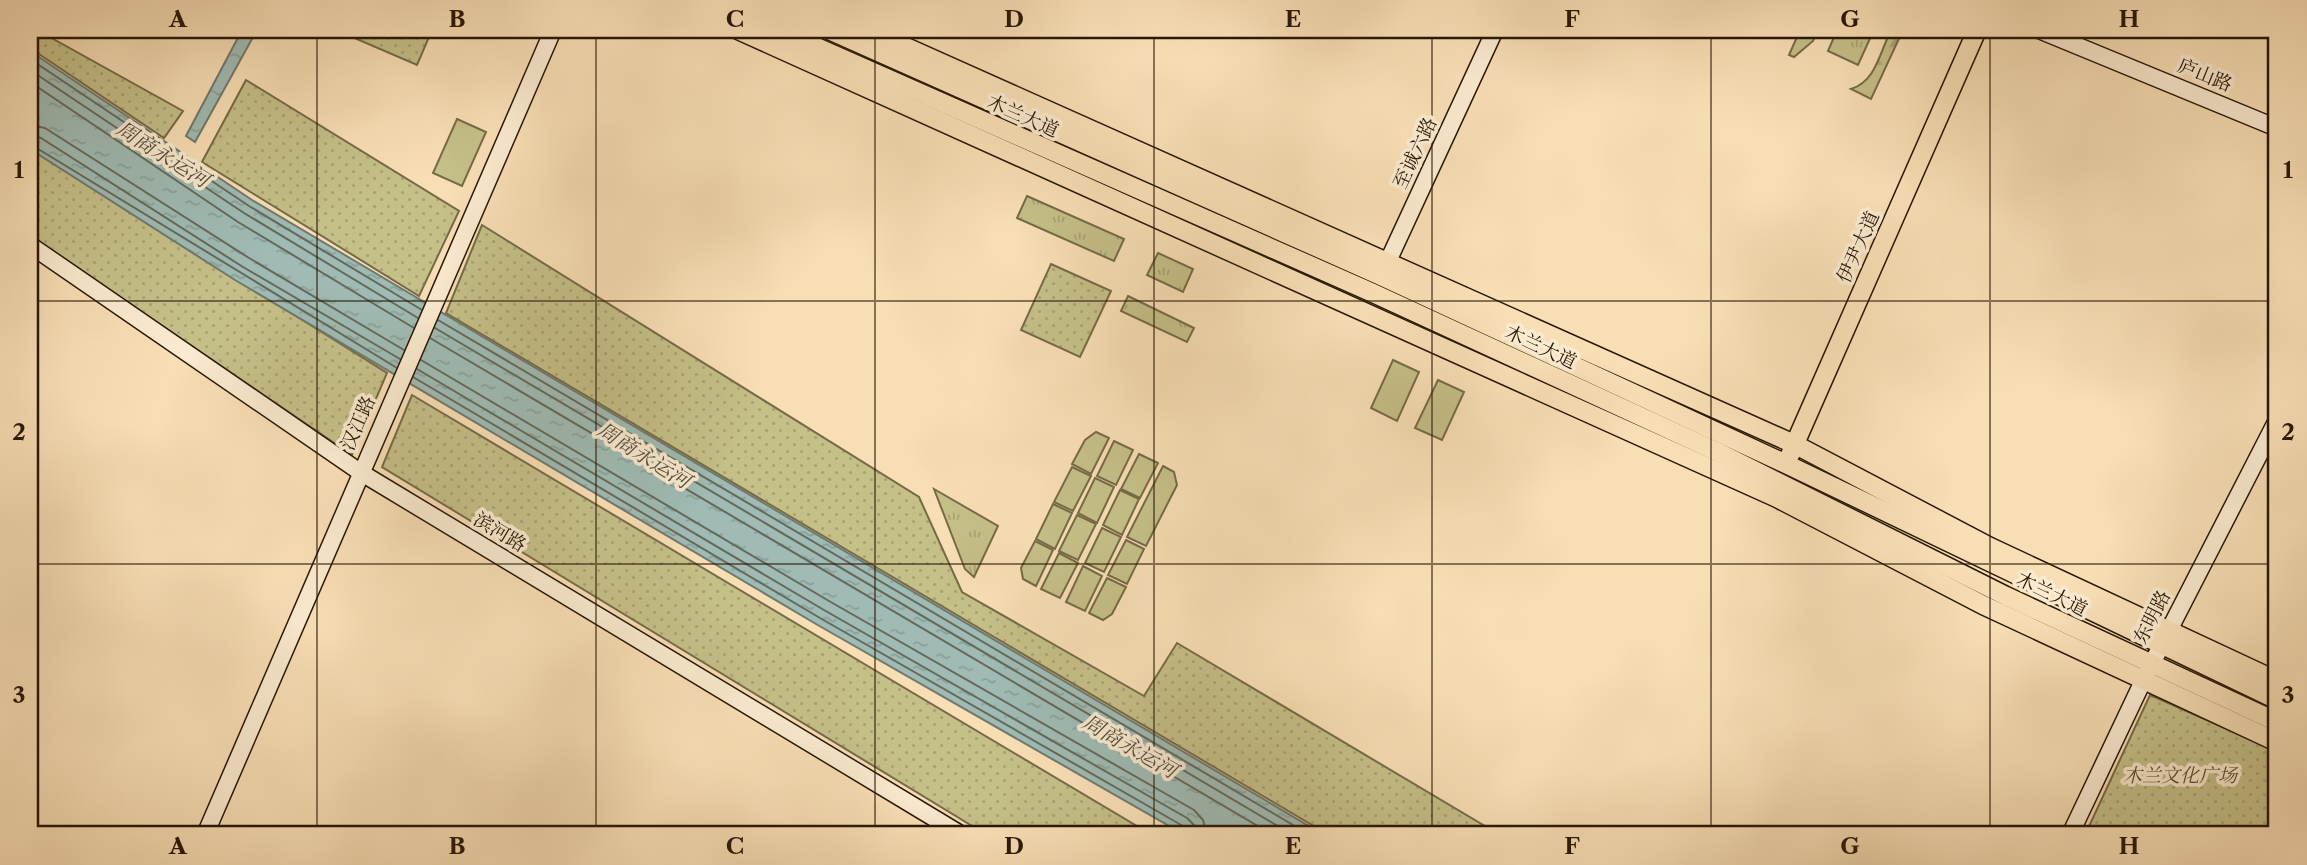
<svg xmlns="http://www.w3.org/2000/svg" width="2307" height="865" viewBox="0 0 2307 865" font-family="'Libre Caslon Text','Noto Serif SC',serif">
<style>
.grass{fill:url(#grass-tufts);stroke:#766b46;stroke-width:2}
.forest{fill:url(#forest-firs);stroke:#766b46;stroke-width:2}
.park{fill:url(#park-dots);stroke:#766b46;stroke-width:2}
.garden{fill:#c5bf88;stroke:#766b46;stroke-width:2}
.water{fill:url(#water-ripples);stroke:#6f796e;stroke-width:2}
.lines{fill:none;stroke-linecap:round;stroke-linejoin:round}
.shore{stroke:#64695c;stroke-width:2}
.secondary-casing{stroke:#281704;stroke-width:19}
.primary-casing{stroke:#281704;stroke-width:21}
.secondary{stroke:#faeacf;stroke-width:16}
.primary{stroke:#f8deb5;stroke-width:18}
.grid{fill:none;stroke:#281704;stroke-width:2;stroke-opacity:0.55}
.labels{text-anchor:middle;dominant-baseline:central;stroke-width:7;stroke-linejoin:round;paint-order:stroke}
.street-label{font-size:19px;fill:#281704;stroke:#faeacf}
.park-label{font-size:19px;font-style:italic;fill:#57492c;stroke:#faeacf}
.water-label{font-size:21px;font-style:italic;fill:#525042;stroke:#faeacf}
.neatline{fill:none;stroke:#281704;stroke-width:2.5}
.grid-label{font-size:23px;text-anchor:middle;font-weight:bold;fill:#281704}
</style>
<defs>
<pattern id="grass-tufts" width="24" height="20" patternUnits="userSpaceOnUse" patternTransform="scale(1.75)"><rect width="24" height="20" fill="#c5bf88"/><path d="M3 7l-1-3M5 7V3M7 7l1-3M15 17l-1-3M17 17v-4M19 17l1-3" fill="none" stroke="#a9a374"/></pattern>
<pattern id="forest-firs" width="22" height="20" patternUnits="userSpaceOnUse" patternTransform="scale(1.75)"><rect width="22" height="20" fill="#c5bf88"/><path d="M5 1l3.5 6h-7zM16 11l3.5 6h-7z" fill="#a9a374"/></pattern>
<pattern id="park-dots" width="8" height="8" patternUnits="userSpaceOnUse" patternTransform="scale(1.75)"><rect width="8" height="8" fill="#c5bf88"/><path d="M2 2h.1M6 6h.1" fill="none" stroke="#a9a374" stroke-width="1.8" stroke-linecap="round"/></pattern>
<pattern id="water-ripples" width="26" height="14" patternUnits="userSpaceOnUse" patternTransform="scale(1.75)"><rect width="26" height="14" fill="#9fbbb4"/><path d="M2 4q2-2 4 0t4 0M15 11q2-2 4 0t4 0" fill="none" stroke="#89a099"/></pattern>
</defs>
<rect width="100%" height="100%" fill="#f8deb5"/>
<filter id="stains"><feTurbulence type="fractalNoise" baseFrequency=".00286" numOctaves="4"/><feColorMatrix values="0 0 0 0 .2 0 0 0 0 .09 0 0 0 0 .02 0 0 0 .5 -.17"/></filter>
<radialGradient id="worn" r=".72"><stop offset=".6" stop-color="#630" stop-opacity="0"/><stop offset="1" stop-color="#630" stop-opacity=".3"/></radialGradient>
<g class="grass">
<path d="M1837 30H1863L1872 34 1858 65 1828 51Z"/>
<path d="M1027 196 1124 239 1114 261 1017 218Z"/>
<path d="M1158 253 1193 269 1183 292 1147 275Z"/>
<path d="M1128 296 1194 328 1187 342 1121 311Z"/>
<path d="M934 489 998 526 974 577 965 569Z"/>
</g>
<g class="forest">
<path d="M1800 30H1818L1813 41 1794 57 1789 55Z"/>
<path d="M1882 30H1903L1871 99 1851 89C1873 82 1878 60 1887 39Z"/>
</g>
<g class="park">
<path d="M30 30H37L183 111 164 138 30 48Z"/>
<path d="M336 30H432L417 65Z"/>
<path d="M246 80 459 211 419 296 202 162Z"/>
<path d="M30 149 387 373 352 455 30 236Z"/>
<path d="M482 225 919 497 962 592 1144 696 1177 643 1500 835H1329L446 313Z"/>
<path d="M1051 264 1111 291 1080 357 1021 330Z"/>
<path d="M412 395 1152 835H987L382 467Z"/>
<path d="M2150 695 2277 751V835H2085Z"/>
</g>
<g class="garden">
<path d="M457 119 486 132 462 186 433 173Z"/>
<path d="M1393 360 1419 372 1397 421 1371 408Z"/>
<path d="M1438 380 1464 392 1442 440 1415 428Z"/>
<path d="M1096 432 1109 438 1091 474 1072 464 1085 440Z"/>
<path d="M1114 441 1133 450 1116 485 1097 476Z"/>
<path d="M1139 454 1158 463 1140 498 1121 489Z"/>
<path d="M1163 466 1174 472 1177 485 1146 546 1127 537Z"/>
<path d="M1072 467 1091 476 1073 511 1054 502Z"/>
<path d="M1095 478 1114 487 1097 523 1078 513Z"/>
<path d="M1120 490 1139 499 1122 535 1103 525Z"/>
<path d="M1053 504 1072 513 1055 549 1036 539Z"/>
<path d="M1077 515 1096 524 1078 560 1059 551Z"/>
<path d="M1102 528 1121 537 1104 572 1085 563Z"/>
<path d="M1126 540 1144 549 1127 584 1108 575Z"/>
<path d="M1035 541 1053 550 1036 586 1023 579 1021 568Z"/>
<path d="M1059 553 1078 563 1060 598 1041 589Z"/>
<path d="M1083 566 1102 576 1085 611 1066 602Z"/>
<path d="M1107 578 1126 587 1112 614 1103 620 1089 613Z"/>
</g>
<g class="water">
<path d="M242 30H257L195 142 186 136Z"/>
<path d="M30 51 252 200 1324 835H1185L816 624 235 280 30 149Z"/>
</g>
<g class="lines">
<g class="shore">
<path d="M30 59 249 206 422 310"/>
<path d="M30 70 244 213 418 318"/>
<path d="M30 82 238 222 414 328"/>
<path d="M30 125 45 128 249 258 404 350"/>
<path d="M30 135 41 138 243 267 400 359"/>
<path d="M30 144 397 368"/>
<path d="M438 320 1310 835"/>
<path d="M435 328 1293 835"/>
<path d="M430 338 1273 835"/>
<path d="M421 360 829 601 1194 810 1203 820 1207 835"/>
<path d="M417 369 824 610 1187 818 1194 825 1196 835"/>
<path d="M413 377 820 618 1183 826 1187 835"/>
</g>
<defs>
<g id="secondary">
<path d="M2039 30 2277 128"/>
<path d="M30 245 360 472 962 835"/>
<path d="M1383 272 1495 30"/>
<path d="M205 835 553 30"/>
<path d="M2070 835 2143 681 2277 420"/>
</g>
<g id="primary">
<path d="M738 30 1777 498 1983 605 2277 742"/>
<path d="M778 30 1373 293 1720 453 2006 596 2277 722"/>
<path d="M829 30 1381 276 1786 464 2277 700"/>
<path d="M868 30 1794 444 1990 547 2277 681"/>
<path d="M1790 455 1977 30"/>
</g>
</defs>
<use href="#secondary" class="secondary-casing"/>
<use href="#primary" class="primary-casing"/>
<use href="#secondary" class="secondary"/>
<use href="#primary" class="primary"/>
</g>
<path class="grid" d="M317 30V835M596 30V835M875 30V835M1154 30V835M1432 30V835M1711 30V835M1990 30V835M30 301H2277M30 564H2277"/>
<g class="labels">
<g class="street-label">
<text transform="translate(2205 75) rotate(22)">庐山路</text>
<text transform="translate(1023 116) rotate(24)">木兰大道</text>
<text transform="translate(1415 153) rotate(-65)">至诚六路</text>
<text transform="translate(1858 247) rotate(-66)">伊尹大道</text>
<text transform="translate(1541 347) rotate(25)">木兰大道</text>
<text transform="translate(358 423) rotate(-66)">汉江路</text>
<text transform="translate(500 532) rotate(31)">滨河路</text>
<text transform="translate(2052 594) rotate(26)">木兰大道</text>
<text transform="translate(2152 617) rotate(-63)">东明路</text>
</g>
<g class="park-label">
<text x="2180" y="775">木兰文化广场</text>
</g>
<g class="water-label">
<text transform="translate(163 154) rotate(32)">周商永运河</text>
<text transform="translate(644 455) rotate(32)">周商永运河</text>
<text transform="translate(1130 746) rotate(30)">周商永运河</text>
</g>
</g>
<rect width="2307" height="865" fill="none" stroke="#f8deb5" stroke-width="77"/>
<rect x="38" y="38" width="2230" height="788" class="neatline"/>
<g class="grid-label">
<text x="178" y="27">A</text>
<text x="457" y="27">B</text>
<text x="735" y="27">C</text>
<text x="1014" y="27">D</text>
<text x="1293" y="27">E</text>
<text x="1572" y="27">F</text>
<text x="1850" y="27">G</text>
<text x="2129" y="27">H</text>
<text x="19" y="178">1</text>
<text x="2288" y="178">1</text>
<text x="19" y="440">2</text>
<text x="2288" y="440">2</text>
<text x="19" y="703">3</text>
<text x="2288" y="703">3</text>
<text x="178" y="854">A</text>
<text x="457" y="854">B</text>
<text x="735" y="854">C</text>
<text x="1014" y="854">D</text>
<text x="1293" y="854">E</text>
<text x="1572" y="854">F</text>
<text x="1850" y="854">G</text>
<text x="2129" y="854">H</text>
</g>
<rect width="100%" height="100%" filter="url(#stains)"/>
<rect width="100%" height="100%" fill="url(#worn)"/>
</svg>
